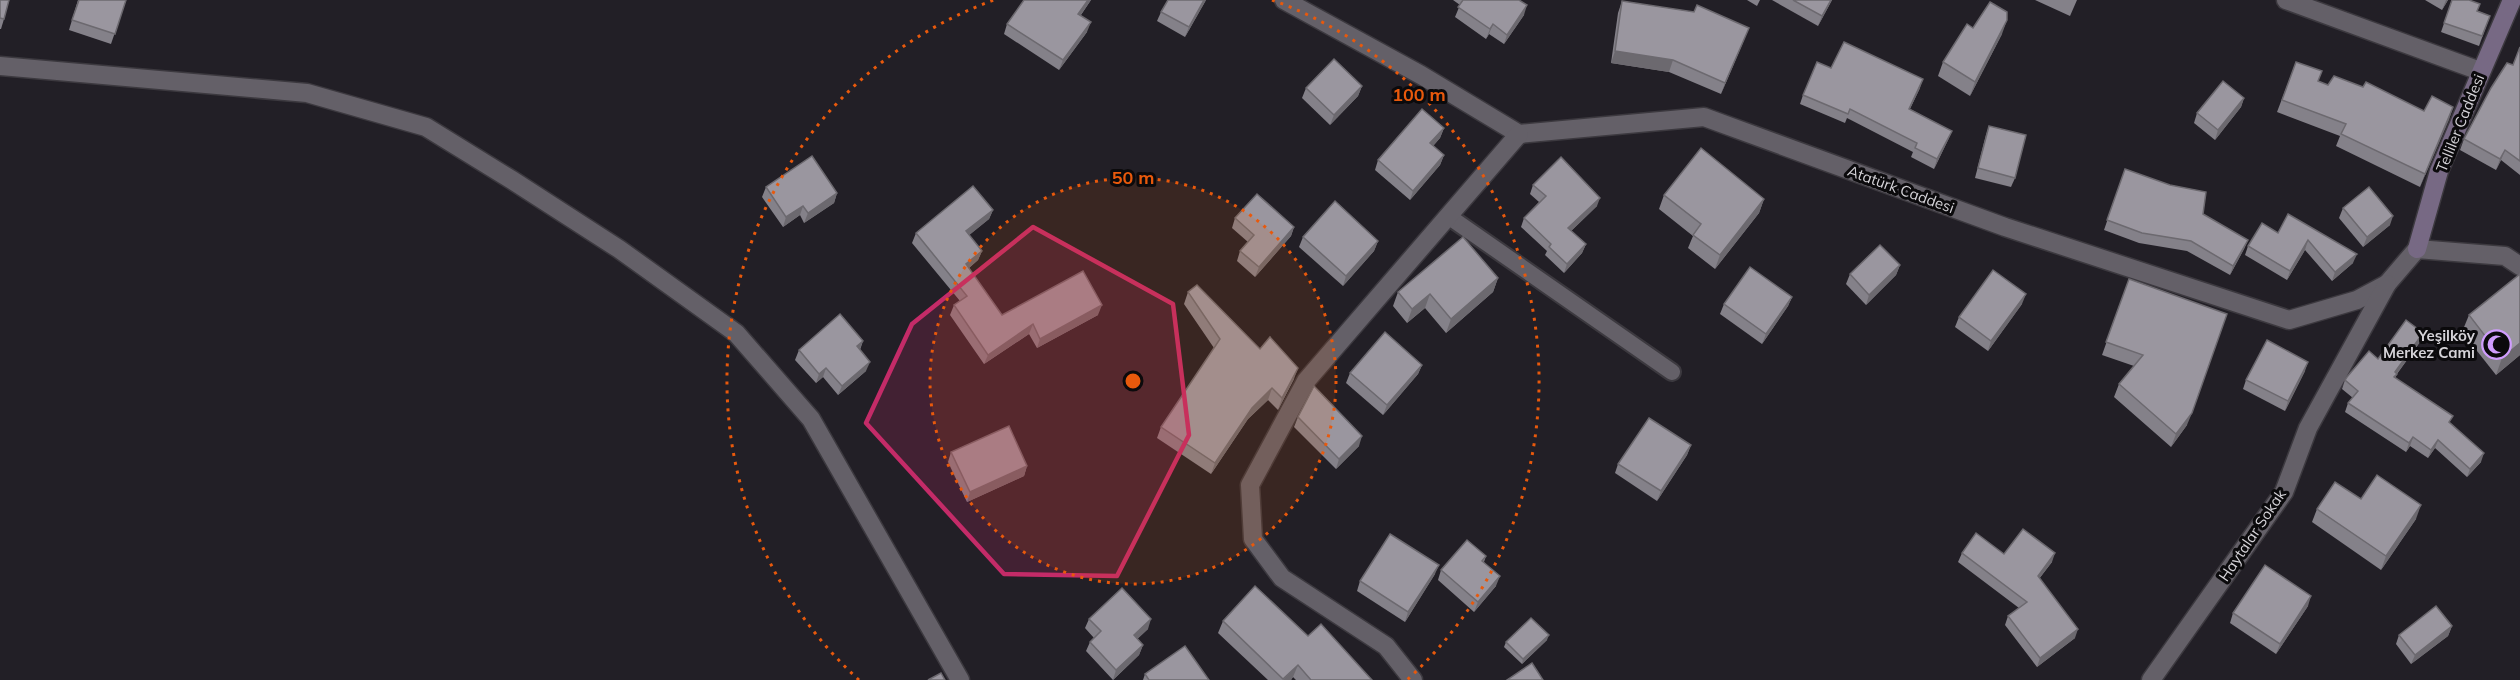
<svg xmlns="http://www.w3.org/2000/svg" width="2520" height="680" viewBox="0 0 2520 680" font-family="Mulish,sans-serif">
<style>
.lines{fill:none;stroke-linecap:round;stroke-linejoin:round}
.lane-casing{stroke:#3c393f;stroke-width:20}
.street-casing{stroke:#3c393f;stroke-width:21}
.secondary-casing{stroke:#3c393f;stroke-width:21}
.lane{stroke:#646068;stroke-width:16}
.street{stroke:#646068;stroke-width:18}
.secondary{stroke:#776984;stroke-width:18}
.wall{fill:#848189}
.shaded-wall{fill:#6c696f}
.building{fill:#9a969f;stroke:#6c696f;stroke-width:1.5}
.marked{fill:#c42b68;fill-opacity:0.2;stroke:#c42b68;stroke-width:4.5;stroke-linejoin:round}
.ring{fill:none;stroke:#e8590c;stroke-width:3;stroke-dasharray:3 6}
.labels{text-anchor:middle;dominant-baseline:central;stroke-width:6;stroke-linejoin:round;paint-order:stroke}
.street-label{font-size:15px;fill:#d5d3d8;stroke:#0b0a0c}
.poi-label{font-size:15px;font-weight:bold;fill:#d5d3d8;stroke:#0b0a0c;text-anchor:end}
.centre{fill:#e8590c;stroke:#0b0a0c;stroke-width:3}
.ring-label{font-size:18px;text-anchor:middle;font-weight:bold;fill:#e8590c;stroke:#0b0a0c;stroke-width:6;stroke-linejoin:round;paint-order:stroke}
</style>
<rect width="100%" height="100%" fill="#221f26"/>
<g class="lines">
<defs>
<path id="lane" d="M1448 216 1672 372"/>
<g id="street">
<path d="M1284 0 1421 75 1519 134 1704 117 2005 227 2289 320 2357 300 2387 284 2417 249 2505 256 2520 266"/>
<path d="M2286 0 2480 71"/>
<path d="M0 66 307 93 426 127 512 180 619 249 736 333 811 419 960 680"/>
<path d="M1413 680 1386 646 1282 578 1253 539 1250 485 1306 381 1519 134"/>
<path d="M2151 680 2284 492 2308 428 2387 284"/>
</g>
<path id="secondary" d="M2417 249 2439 171 2512 0"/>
</defs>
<use href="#lane" class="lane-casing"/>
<use href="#street" class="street-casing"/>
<use href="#secondary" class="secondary-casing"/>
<use href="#lane" class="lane"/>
<use href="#street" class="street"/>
<use href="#secondary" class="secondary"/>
</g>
<g class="wall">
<path d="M0 0 4 19 1 29H0Z"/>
<path d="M78 0H126L111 44 69 30Z"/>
<path d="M1091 0 1081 15 1087 32 1059 70 1004 34 1007 24Z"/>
<path d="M1206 0 1185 37 1157 21 1161 12Z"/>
<path d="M1453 0H1519L1524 15 1504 44 1489 34 1486 39 1455 17 1460 5Z"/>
<path d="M1747 0H1760L1757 6Z"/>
<path d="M1772 0H1832L1818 26Z"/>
<path d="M2035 0H2077L2070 16Z"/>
<path d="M2425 0H2448L2442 10Z"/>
<path d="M2452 0 2490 16 2479 46 2441 32Z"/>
<path d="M1622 1 1744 40 1721 94 1669 72 1611 63 1618 13Z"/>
<path d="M2002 34 1970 96 1938 76 1943 62Z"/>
<path d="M2520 47V175L2501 160 2496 170 2460 150 2464 139 2513 65Z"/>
<path d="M2296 62 2318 81 2328 85 2424 111 2453 107 2420 187 2336 146 2340 136 2277 112Z"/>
<path d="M1362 86 1358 96 1330 125 1302 98 1306 88Z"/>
<path d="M1920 88 1910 109 1952 131 1948 140 1934 169 1911 157 1913 152 1847 118 1845 123 1800 104 1803 95Z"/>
<path d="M2244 98 2241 107 2215 140 2194 123 2197 113Z"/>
<path d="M1989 126 2015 178 2011 187 1975 178 1986 135Z"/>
<path d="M1444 128 1440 138 1433 146 1444 155 1440 165 1410 200 1375 170 1378 160Z"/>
<path d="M2125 169 2248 240 2244 249 2230 275 2187 251 2139 243 2104 230Z"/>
<path d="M1533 185 1597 206 1571 231 1586 244 1582 253 1564 273 1545 255 1547 251 1521 227 1524 218 1539 202 1530 194Z"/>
<path d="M766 187 837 193 834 203 804 223 800 215 783 227 762 197Z"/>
<path d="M1664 195 1764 199 1759 213 1715 269 1688 248 1693 236 1659 209Z"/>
<path d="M2343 208 2390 225 2363 247 2339 218Z"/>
<path d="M993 210 989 219 969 235 982 251 978 260 969 268 1002 315H1098L1037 348 1029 334 984 364 950 315 954 305 960 301 912 243 916 233Z"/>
<path d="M2288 214 2353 263 2332 281 2305 250 2287 280 2245 255 2248 246 2278 233Z"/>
<path d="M1235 218 1294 227 1291 236 1255 277 1237 261 1240 251 1248 242 1232 228Z"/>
<path d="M1303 237 1378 241 1374 251 1343 286 1299 247Z"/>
<path d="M1900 265 1896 275 1866 305 1846 284 1850 274Z"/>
<path d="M1498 278 1493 292 1446 333 1425 308 1407 323 1393 306 1398 292Z"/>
<path d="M2129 279 2187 425 2171 447 2114 397 2119 384 2134 366 2102 355Z"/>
<path d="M1188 292 1260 349 1294 379 1278 410 1268 400 1248 419 1211 474 1157 438 1161 427 1214 348 1184 304Z"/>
<path d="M1792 297 1788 306 1762 344 1720 314 1724 304Z"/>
<path d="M2022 304 1988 351 1955 327 1959 317Z"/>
<path d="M2469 315 2520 355 2496 375 2462 332Z"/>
<path d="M863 341 860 350 866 371 838 395 823 377 816 383 795 360 799 350Z"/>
<path d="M2420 342 2397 374 2395 378 2451 424 2481 462 2467 477 2435 448 2428 458 2410 446 2406 452 2345 412 2348 403 2353 398 2342 389 2345 380 2378 359Z"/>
<path d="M1422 365 1418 374 1383 415 1346 383 1350 373Z"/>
<path d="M2305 371 2285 411 2243 389 2246 380Z"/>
<path d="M1298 417 1359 446 1336 469 1294 427Z"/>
<path d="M1691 445 1687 455 1657 501 1615 473 1618 464Z"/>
<path d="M951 452 1027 466 1024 476 967 502 948 462Z"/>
<path d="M2361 499 2416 519 2381 570 2312 522 2317 509Z"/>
<path d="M1962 553 2004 554 2052 562 2039 579 2075 638 2037 667 2005 625 2008 616 2019 608 1958 562Z"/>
<path d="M1486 556 1484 562 1496 586 1474 612 1438 580 1441 570Z"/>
<path d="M1435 574 1405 622 1357 591 1360 581Z"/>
<path d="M2308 606 2276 654 2230 623 2233 613Z"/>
<path d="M1089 619 1148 629 1137 639 1143 645 1139 655 1113 680 1086 651 1090 642 1094 638 1085 628Z"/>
<path d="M1223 621 1308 636 1372 680H1296L1293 677 1291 680H1268L1218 633Z"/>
<path d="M2452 626 2448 636 2411 664 2396 644 2399 635Z"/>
<path d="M1547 640 1522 664 1504 647 1506 642Z"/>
<path d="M1145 674 1209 680H1143Z"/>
</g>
<g class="shaded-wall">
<path d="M1088 0H1091L1075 23 1078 14Z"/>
<path d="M1204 0H1206L1185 37 1189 27Z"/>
<path d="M1831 0H1832L1818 26 1822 16Z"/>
<path d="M2446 0H2448L2442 10Z"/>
<path d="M1527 5 1524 15 1504 44 1507 35Z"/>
<path d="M2007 20 2002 34 1970 96 1975 82Z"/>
<path d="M1091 22 1087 32 1059 70 1063 60Z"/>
<path d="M1493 24 1489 34 1486 39 1490 29Z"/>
<path d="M1749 28 1744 40 1721 94 1725 83Z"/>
<path d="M1615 51 1673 60 1669 72 1611 63Z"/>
<path d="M1923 79 1920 88 1905 118 1909 109Z"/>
<path d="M1362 86 1358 96 1330 125 1334 115Z"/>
<path d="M2244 98 2241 107 2215 140 2218 130Z"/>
<path d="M2453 107 2449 120 2420 187 2425 174Z"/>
<path d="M1444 128 1440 138 1427 153 1430 143Z"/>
<path d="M1952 131 1948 140 1934 169 1937 159Z"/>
<path d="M2505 150 2501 160 2496 170 2500 159Z"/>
<path d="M1444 155 1440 165 1410 200 1413 191Z"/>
<path d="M837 193 834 203 804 223 808 213Z"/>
<path d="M1600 198 1597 206 1565 237 1568 228Z"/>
<path d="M1764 199 1759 213 1715 269 1720 255Z"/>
<path d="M803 206 800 215 783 227 786 217Z"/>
<path d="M993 210 989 219 962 241 966 231Z"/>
<path d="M2393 216 2390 225 2363 247 2367 237Z"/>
<path d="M1294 227 1291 236 1255 277 1259 267Z"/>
<path d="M2248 240 2244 249 2230 275 2233 266Z"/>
<path d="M2308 240 2305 250 2287 280 2290 271Z"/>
<path d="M1378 241 1374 251 1343 286 1346 276Z"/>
<path d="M1586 244 1582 253 1564 273 1567 264Z"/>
<path d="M982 251 978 260 963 273 966 264Z"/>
<path d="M2357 254 2353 263 2332 281 2335 272Z"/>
<path d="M1900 265 1896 275 1866 305 1869 295Z"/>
<path d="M1498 278 1493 292 1446 333 1451 319Z"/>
<path d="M1430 294 1425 308 1407 323 1412 309Z"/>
<path d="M2026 294 2022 304 1988 351 1991 341Z"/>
<path d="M1792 297 1788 306 1762 344 1766 334Z"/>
<path d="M1102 305 1098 315 1037 348 1040 339Z"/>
<path d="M1033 324 1029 334 984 364 988 355Z"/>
<path d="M2423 333 2420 342 2395 376 2397 374 2393 383 2395 372Z"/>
<path d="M863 341 859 351 857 346Z"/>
<path d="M2520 343V355L2496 375 2502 358Z"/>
<path d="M870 362 866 371 838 395 842 386Z"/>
<path d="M2308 362 2305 371 2285 411 2288 401Z"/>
<path d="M1422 365 1418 374 1383 415 1387 405Z"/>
<path d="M826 368 823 377 816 383 819 374Z"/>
<path d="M1298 368 1294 379 1278 410 1282 398Z"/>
<path d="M1272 388 1268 400 1248 419 1211 474 1215 463 1252 408Z"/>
<path d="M2192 413 2187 425 2171 447 2176 434Z"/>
<path d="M1362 436 1359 446 1336 469 1339 459Z"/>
<path d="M2413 437 2410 446 2406 452 2409 443Z"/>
<path d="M2438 440 2435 448 2428 458 2431 450Z"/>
<path d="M1691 445 1687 455 1657 501 1661 491Z"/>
<path d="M2484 453 2481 462 2467 477 2470 469Z"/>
<path d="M1027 466 1024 476 967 502 970 492Z"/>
<path d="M2421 505 2416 519 2381 570 2386 556Z"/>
<path d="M2055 553 2052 562 2034 585 2038 576Z"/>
<path d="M1439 565 1435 574 1405 622 1408 612Z"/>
<path d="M1500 576 1496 586 1474 612 1478 602Z"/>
<path d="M2311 596 2308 606 2276 654 2280 644Z"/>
<path d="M1151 619 1148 629 1131 645 1134 635Z"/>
<path d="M2452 626 2448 636 2411 664 2415 655Z"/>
<path d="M2078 629 2075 638 2037 667 2040 658Z"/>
<path d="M1549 635 1547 640 1522 664 1523 659Z"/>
<path d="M1143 645 1139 655 1113 680 1116 670Z"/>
<path d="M1298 665 1293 677 1291 680H1283Z"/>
</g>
<g class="building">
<path d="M0 0H9L4 19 0 18Z"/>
<path d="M79 0H126L115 34 72 20Z"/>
<path d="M1024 0H1088L1078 14 1091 22 1063 60 1007 24Z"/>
<path d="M1168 0H1204L1189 27 1161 12Z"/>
<path d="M1463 0H1519L1527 5 1507 35 1493 24 1490 29 1458 7Z"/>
<path d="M1793 0H1831L1822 16Z"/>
<path d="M2452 0H2469L2480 4 2477 11 2490 16 2482 36 2444 23Z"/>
<path d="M1622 1 1694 12 1697 5 1749 28 1725 83 1673 60 1615 51Z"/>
<path d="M1990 2 2007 12V20L1975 82 1943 62 1967 24 1973 28Z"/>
<path d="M1844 42 1923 79 1909 109 1952 131 1937 159 1915 148 1917 143 1850 109 1848 114 1803 95 1817 62 1831 68Z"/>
<path d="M2520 47V161L2505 150 2500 159 2464 139 2491 88 2507 63 2513 65Z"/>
<path d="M1334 59 1362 86 1334 115 1306 88Z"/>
<path d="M2296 62 2322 71 2318 81 2328 85 2334 76 2363 87 2366 82 2424 111 2432 96 2453 107 2425 174 2341 134 2346 124 2282 100Z"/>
<path d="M2223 81 2244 98 2218 130 2197 113Z"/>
<path d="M1422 109 1444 128 1430 143 1444 155 1413 191 1378 160Z"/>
<path d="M1989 126 2026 135 2015 178 1978 168Z"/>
<path d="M1701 148 1764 199 1720 255 1693 235 1701 224 1664 195Z"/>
<path d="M812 156 837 193 808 213 803 206 786 217 766 187Z"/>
<path d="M1561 157 1600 198 1568 228 1586 244 1567 264 1549 247 1551 244 1524 218 1546 196 1533 185Z"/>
<path d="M2125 169 2170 185 2206 192 2203 214 2248 240 2233 266 2191 241 2142 233 2107 220Z"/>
<path d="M973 186 993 210 966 231 982 251 966 264 1002 315 1083 271 1102 305 1040 339 1033 324 988 355 954 305 967 296 916 233Z"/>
<path d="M2369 187 2393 216 2367 237 2343 208Z"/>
<path d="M1257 194 1294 227 1259 267 1240 251 1254 235 1235 218Z"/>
<path d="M1335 201 1378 241 1346 276 1303 237Z"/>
<path d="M2288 214 2357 254 2335 272 2308 240 2290 271 2248 246 2262 223 2278 233Z"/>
<path d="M1463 237 1498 278 1451 319 1430 294 1412 309 1398 292Z"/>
<path d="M1880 245 1900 265 1869 295 1850 274Z"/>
<path d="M1750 267 1792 297 1766 334 1724 304Z"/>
<path d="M1993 270 2026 294 1991 341 1959 317Z"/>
<path d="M2520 274V343L2502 358 2469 315Z"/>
<path d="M2129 279 2227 314 2192 413 2176 434 2119 384 2143 355 2106 342Z"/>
<path d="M1197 285 1260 349 1270 337 1298 368 1282 398 1272 388 1252 408 1215 463 1161 427 1220 339 1188 292Z"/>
<path d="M840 314 863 341 857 346 870 362 842 386 826 368 819 374 799 350Z"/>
<path d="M2406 320 2423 333 2395 372 2397 374 2394 377 2453 416 2449 422 2484 453 2470 469 2438 440 2431 450 2413 437 2409 443 2348 403 2358 391 2345 380 2347 377 2369 351 2378 359Z"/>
<path d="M1385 332 1422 365 1387 405 1350 373Z"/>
<path d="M2267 340 2308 362 2288 401 2246 380Z"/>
<path d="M1314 386 1362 436 1339 459 1298 417Z"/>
<path d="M1649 418 1691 445 1661 491 1618 464Z"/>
<path d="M1009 426 1027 466 970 492 951 452Z"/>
<path d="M2377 475 2421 505 2386 556 2317 509 2335 482 2361 499Z"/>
<path d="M2023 529 2055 553 2038 576 2078 629 2040 658 2008 616 2027 602 1962 553 1976 533 2004 554Z"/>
<path d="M1390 534 1439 565 1408 612 1360 581Z"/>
<path d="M1467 540 1486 556 1482 561 1500 576 1478 602 1441 570Z"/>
<path d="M2265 565 2311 596 2280 644 2233 613Z"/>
<path d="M1255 586 1308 636 1321 624 1372 680H1311L1298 665 1283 679 1223 621Z"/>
<path d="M1122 588 1151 619 1134 635 1143 645 1116 670 1090 642 1101 631 1089 619Z"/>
<path d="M2436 606 2452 626 2415 655 2399 635Z"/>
<path d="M1531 618 1549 635 1523 659 1506 642Z"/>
<path d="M1185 646 1209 680H1149L1145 674Z"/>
<path d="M1532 663 1543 680H1507Z"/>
<path d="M941 673 945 680H928Z"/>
</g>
<path class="marked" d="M1033 227 1173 304 1189 435 1117 576 1004 574 866 423 912 324Z"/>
<circle cx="1133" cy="381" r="203" fill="#e8590c" fill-opacity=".12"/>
<g class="ring">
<circle cx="1133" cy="381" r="203"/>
<path d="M859 680A405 405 0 0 1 994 0M1272 0A405 405 0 0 1 1407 680"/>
</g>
<defs>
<symbol id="mosque-ring" viewBox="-11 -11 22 22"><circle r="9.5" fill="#0b0a0c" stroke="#d09dfe" stroke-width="1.5"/><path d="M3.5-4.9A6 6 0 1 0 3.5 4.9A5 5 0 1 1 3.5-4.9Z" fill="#d09dfe"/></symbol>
</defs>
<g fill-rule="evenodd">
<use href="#mosque-ring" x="2480" y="328" width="33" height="33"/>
</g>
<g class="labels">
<g class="street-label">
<text transform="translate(2460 123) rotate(-68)">Telliler Caddesi</text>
<text transform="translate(1901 189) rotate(20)">Atatürk Caddesi</text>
<text transform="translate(2252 535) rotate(-56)">Haytalar Sokak</text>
</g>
<g class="poi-label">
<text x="2475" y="335">Yeşilköy<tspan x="2475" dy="17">Merkez Cami</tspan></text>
</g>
</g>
<circle cx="1133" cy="381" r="9" class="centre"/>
<g class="ring-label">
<text x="1419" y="101">100 m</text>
<text x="1133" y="184">50 m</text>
</g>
</svg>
